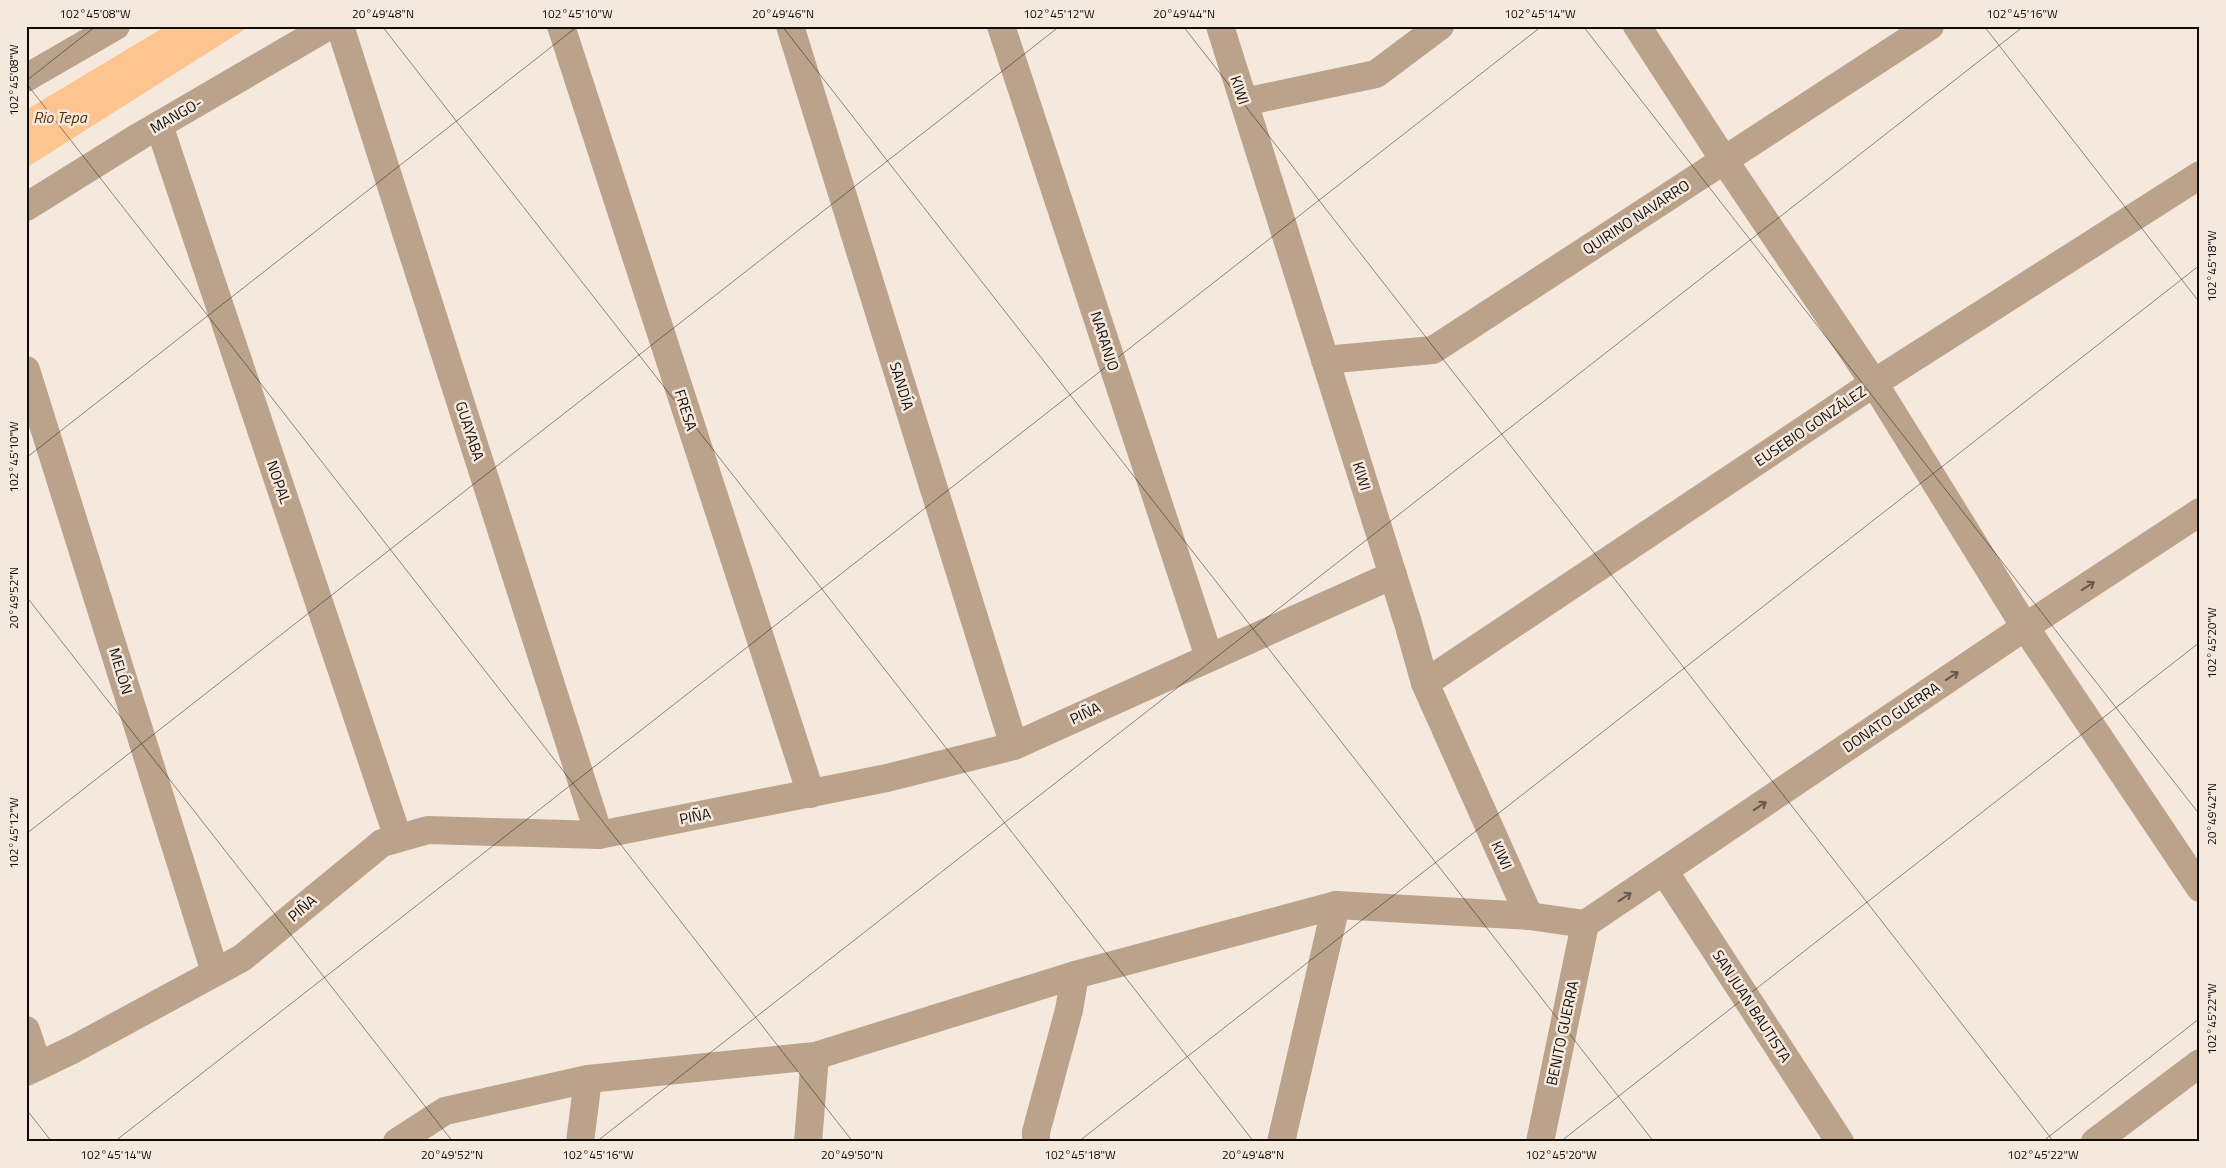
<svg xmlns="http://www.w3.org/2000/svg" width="2226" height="1168" viewBox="0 0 2226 1168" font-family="'Titillium Web',sans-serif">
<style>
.water{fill:#fec48f}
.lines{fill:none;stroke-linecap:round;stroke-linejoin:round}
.minor{stroke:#bba28b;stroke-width:28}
.oneway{stroke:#66574a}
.ticks{fill:none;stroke:#100c09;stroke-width:1;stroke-opacity:0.45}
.labels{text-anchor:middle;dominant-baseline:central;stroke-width:5;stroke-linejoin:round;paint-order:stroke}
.street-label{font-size:15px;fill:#100c09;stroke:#f5e9de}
.water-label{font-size:16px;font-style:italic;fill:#573207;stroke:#f5e9de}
.neatline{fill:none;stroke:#100c09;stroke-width:2}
.ticks-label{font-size:12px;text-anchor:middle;fill:#100c09}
</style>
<rect width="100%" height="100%" fill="#f5e9de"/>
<path class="water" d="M166 26H250L26 168V110Z"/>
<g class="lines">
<g class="minor">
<path d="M340 26 599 835"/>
<path d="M561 26 811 794"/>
<path d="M790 26 1014 746"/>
<path d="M1001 26 1209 657"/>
<path d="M1220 26 1408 623 1425 683 1529 916"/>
<path d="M1637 26 1724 160 1874 383 2025 627 2200 888"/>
<path d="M26 78 116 26"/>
<path d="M1244 102 1376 74 1440 26"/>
<path d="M159 125 398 838"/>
<path d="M26 207 140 136 329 26"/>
<path d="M1325 360 1433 350 1930 26"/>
<path d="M26 370 215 972"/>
<path d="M1425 683 1874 383 2200 175"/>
<path d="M1664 871 1840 1142"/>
<path d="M1585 924 2025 627 2200 512"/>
<path d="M26 1030 38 1066"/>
<path d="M26 1072 74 1049 242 958 382 843 428 830 599 835 887 778 1014 746 1393 575"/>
<path d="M397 1142 445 1111 588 1079 815 1056 1075 975 1336 905 1529 916 1585 924"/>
<path d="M580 1142 588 1079"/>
<path d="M808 1142 815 1056"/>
<path d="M1036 1142V1132L1069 1010 1075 975"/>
<path d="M1281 1142 1336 905"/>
<path d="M1540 1142 1585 924"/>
<path d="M2095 1142 2200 1063"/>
</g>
</g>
<defs><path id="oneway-shaft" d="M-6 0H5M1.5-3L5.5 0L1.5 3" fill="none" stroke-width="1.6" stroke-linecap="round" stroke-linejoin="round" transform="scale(1.25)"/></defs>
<g class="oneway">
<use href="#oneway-shaft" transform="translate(2088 586) rotate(-33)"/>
<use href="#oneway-shaft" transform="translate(1952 676) rotate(-34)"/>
<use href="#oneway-shaft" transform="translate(1760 806) rotate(-34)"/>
<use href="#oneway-shaft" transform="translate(1625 897) rotate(-34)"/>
</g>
<path class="ticks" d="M382 26 1254 1142M782 26 1654 1142M1183 26 2054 1142M1583 26 2200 815M1984 26 2200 303M26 81 96 26M26 83 853 1142M26 458 578 26M26 596 453 1142M26 834 1060 26M26 1109 52 1142M114 1142 1542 26M596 1142 2024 26M1078 1142 2200 265M1560 1142 2200 642M2042 1142 2200 1018"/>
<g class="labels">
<g class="street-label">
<text transform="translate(1240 90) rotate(72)">KIWI</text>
<text transform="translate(176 115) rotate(-30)">MANGO-</text>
<text transform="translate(1636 217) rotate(-33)">QUIRINO NAVARRO</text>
<text transform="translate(1105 341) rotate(72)">NARANJO</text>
<text transform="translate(902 386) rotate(73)">SANDÍA</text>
<text transform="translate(686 410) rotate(72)">FRESA</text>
<text transform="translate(1810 426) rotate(-34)">EUSEBIO GONZÁLEZ</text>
<text transform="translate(470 431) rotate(72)">GUAYABA</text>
<text transform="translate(1362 476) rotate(73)">KIWI</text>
<text transform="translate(279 482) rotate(71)">NOPAL</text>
<text transform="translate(121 671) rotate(73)">MELÓN</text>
<text transform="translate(1085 713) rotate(-25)">PIÑA</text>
<text transform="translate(1891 717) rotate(-34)">DONATO GUERRA</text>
<text transform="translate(695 816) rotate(-11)">PIÑA</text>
<text transform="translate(1502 855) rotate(66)">KIWI</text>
<text transform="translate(302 908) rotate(-40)">PIÑA</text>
<text transform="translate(1752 1006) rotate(57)">SAN JUAN BAUTISTA</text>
<text transform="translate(1562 1033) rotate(-78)">BENITO GUERRA</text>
</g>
<g class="water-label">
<text x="60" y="117">Rio Tepa</text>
</g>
</g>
<rect width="2226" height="1168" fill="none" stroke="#f5e9de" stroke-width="55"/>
<rect x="28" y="28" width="2170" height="1112" class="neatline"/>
<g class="ticks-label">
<text x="95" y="18">102°45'08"W</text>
<text x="383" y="18">20°49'48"N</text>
<text x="577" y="18">102°45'10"W</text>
<text x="783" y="18">20°49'46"N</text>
<text x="1059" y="18">102°45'12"W</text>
<text x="1184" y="18">20°49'44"N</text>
<text x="1540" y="18">102°45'14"W</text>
<text x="2022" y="18">102°45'16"W</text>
<text transform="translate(14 80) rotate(-90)" y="4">102°45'08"W</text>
<text transform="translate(2212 266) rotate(-90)" y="4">102°45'18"W</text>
<text transform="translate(14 457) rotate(-90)" y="4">102°45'10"W</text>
<text transform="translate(14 598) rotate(-90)" y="4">20°49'52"N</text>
<text transform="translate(2212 643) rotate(-90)" y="4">102°45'20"W</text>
<text transform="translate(2212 814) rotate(-90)" y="4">20°49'42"N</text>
<text transform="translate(14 833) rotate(-90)" y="4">102°45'12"W</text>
<text transform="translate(2212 1019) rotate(-90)" y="4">102°45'22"W</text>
<text x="116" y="1159">102°45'14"W</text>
<text x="452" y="1159">20°49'52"N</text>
<text x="598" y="1159">102°45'16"W</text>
<text x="852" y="1159">20°49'50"N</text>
<text x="1080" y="1159">102°45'18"W</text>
<text x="1253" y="1159">20°49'48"N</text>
<text x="1561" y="1159">102°45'20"W</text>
<text x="2043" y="1159">102°45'22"W</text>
</g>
</svg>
